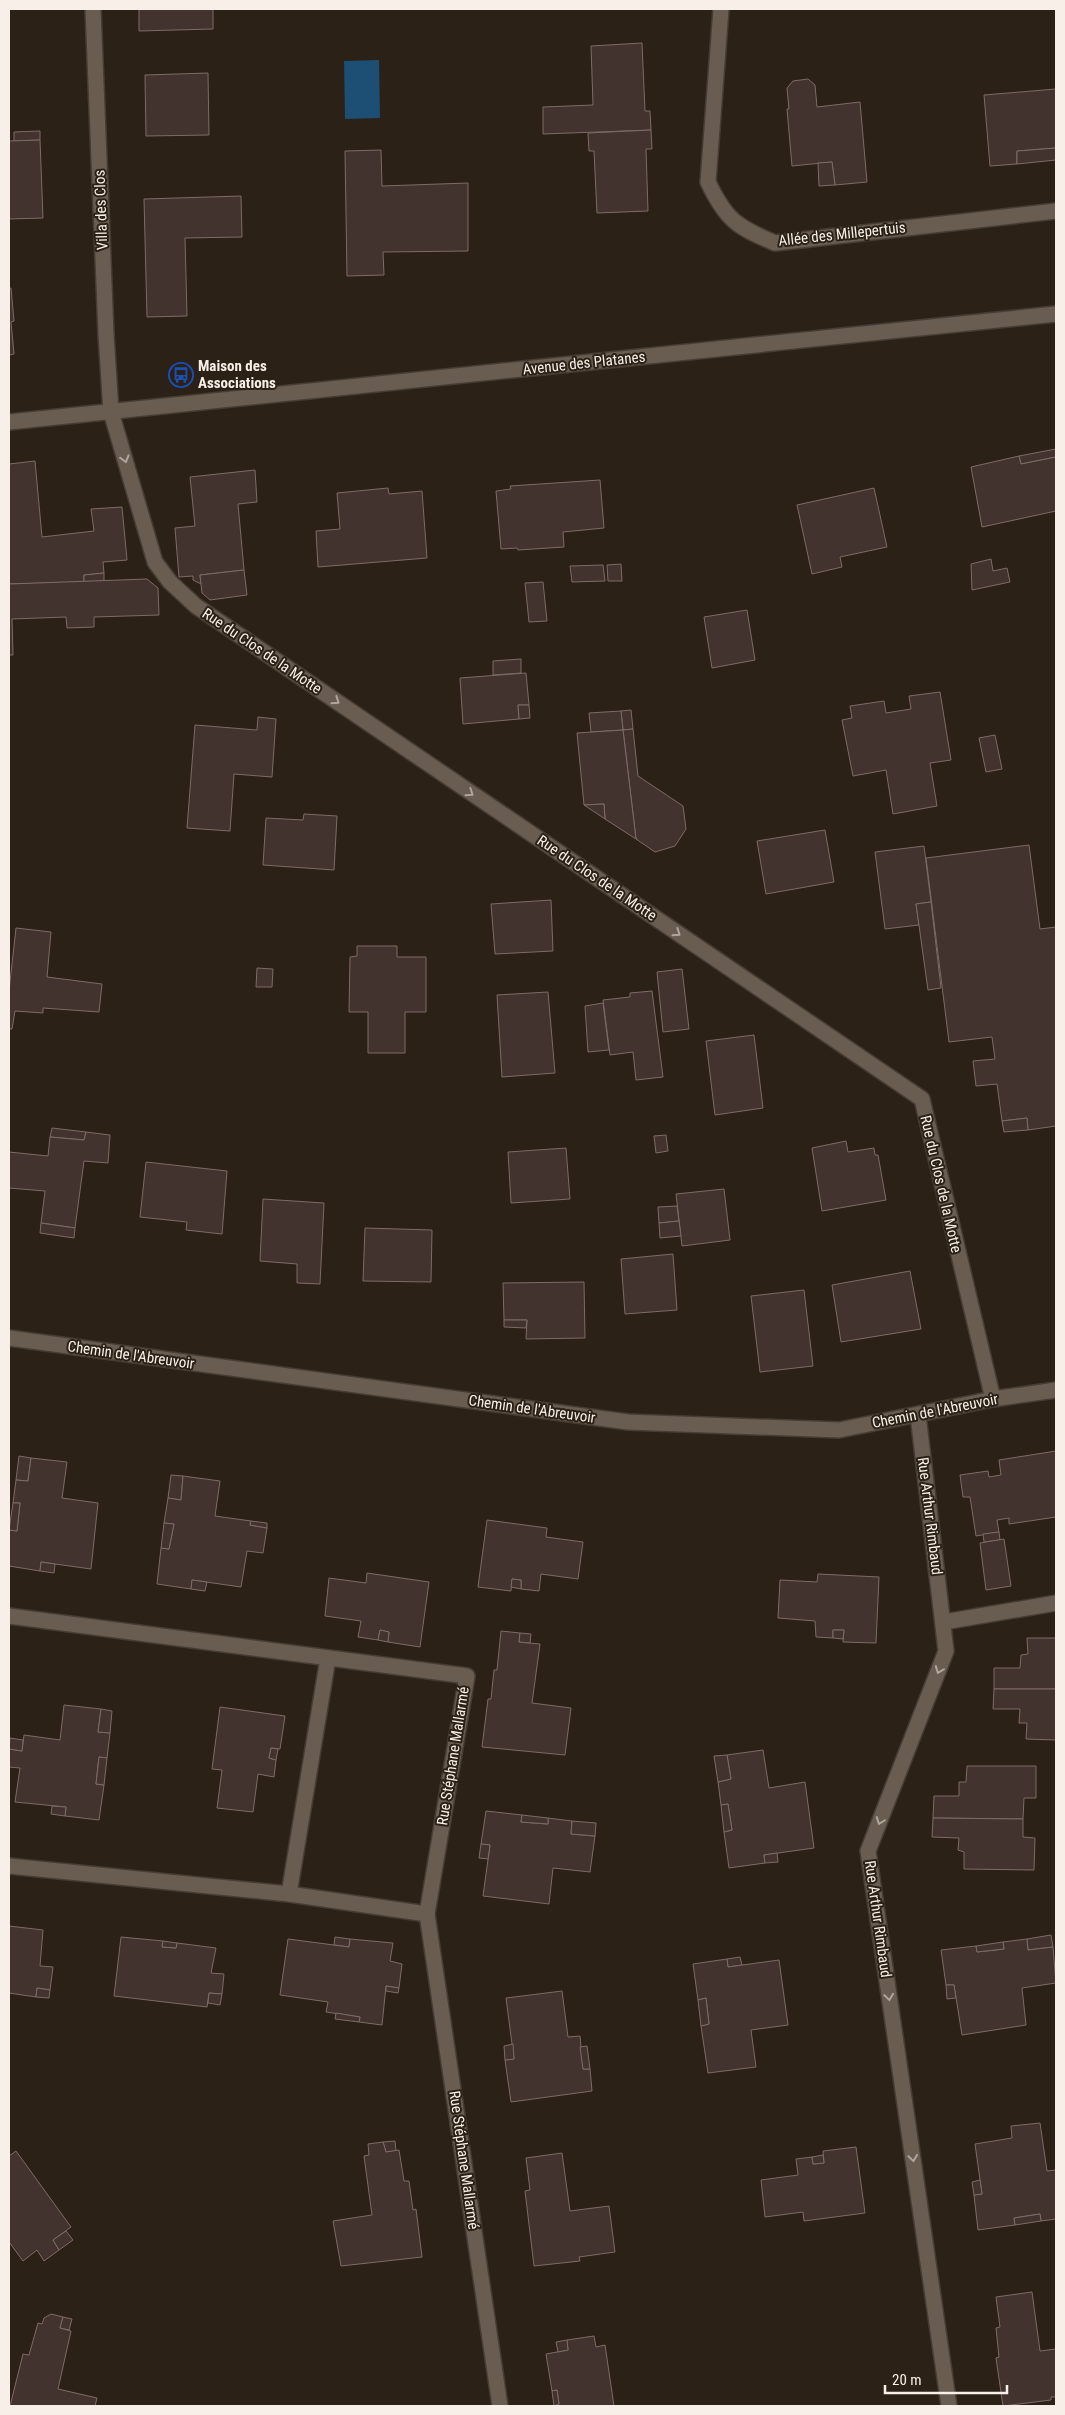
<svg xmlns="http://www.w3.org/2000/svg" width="1065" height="2415" viewBox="0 0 1065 2415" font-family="'Roboto Condensed',sans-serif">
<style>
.water{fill:#1c4f73}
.building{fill:#43332f;stroke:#7e6b67}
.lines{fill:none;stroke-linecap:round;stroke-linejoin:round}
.street-casing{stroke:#453c35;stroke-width:18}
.secondary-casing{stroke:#453c35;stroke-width:18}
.street{stroke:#695c50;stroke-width:15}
.secondary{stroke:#695c50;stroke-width:15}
.oneway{stroke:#b0a69c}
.labels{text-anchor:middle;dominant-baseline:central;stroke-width:4;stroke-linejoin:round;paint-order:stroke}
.street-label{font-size:15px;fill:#f7efe8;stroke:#2b2116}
.poi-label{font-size:15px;font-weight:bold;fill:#f7efe8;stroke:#2b2116;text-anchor:start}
</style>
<rect width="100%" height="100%" fill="#2b2116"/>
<path class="water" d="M379 60 380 118 345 119 344 61Z"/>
<g class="building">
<path d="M139 9H213V29L139 31Z"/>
<path d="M642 43 645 111H650L651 130 543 134V107L593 105 591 46Z"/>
<path d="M208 73 209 135 146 136 145 75Z"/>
<path d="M808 79 815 85 817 107 860 102 867 182 835 185 832 162 792 166 787 109H789L787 88 793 81Z"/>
<path d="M1056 89V148L1017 151V164L990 166 984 95Z"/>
<path d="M651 130 652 149H646L648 211 597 213 594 151H589L588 133Z"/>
<path d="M40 131V140L14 141V132Z"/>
<path d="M40 140 43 218 9 219V141Z"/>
<path d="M1056 148V160L1017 164V151Z"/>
<path d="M381 150 382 186 468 183V251L383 252 384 275 347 276 345 151Z"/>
<path d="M832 162 835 185 819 186 818 163Z"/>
<path d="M241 196 242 237 185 238 187 316 147 317 144 199Z"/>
<path d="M9 288H11L14 321 11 322 14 354 9 355Z"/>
<path d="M1056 449V457L1021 464 1019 456Z"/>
<path d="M1019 456 1021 464 1056 457V511L982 527 971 467Z"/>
<path d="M35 461 42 537 94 531 91 509 122 507 127 560 103 562 104 573 84 575V582L9 584V464Z"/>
<path d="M255 470 257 502 238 504 244 570 200 575 201 584 193 580V576L179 577 175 528 195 526 190 477Z"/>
<path d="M600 480 604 528 563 532 564 547 518 550 517 548 501 549 496 491 511 489 510 486Z"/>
<path d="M388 488 389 494 422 491 427 558 318 567 316 531 340 529 337 493Z"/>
<path d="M874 488 887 547 840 557 842 567 812 574 797 505Z"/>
<path d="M991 559 993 571 1007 568 1010 582 972 590 971 564Z"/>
<path d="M621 564 622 581H608L607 565Z"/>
<path d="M603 565 605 581 572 582 570 566Z"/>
<path d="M244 570 247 595 210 600 202 593 200 575Z"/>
<path d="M104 573V581L84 582V575Z"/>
<path d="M147 579 158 588 159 615 94 617V627L67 628 66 617 12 619 13 655H9V584Z"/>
<path d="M543 582 547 621 529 622 525 583Z"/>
<path d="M747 610 755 660 712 668 704 617Z"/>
<path d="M521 659V673L493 675V661Z"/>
<path d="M526 673 529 705H518L519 719 463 724 460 678Z"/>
<path d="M940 692 951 760 930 763 937 806 893 814 886 770 853 776 842 720 852 718 850 706 884 701 886 713 911 709 909 696Z"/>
<path d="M518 705H529L530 718 519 719Z"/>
<path d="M631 710 633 729 623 730 621 711Z"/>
<path d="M621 711 623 730 591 732 589 713Z"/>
<path d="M258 717 276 719 272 777 234 774 230 831 187 828 195 725 257 730Z"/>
<path d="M633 729 638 776 683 806 686 829 675 846 655 852 636 839 623 730Z"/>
<path d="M623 730 636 839 605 819 604 804 584 805 577 733Z"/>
<path d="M995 735 1002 769 986 772 979 738Z"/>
<path d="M604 804 605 819 584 805Z"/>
<path d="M304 814 337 816 334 870 263 865 266 818 303 820Z"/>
<path d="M825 830 834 882 766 894 757 841Z"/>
<path d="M1029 845 1040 929 1056 927V1126L1028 1130 1027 1118 1002 1121 997 1084 976 1086 973 1061 995 1059 992 1037 949 1042 926 858Z"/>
<path d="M924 846 931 902 916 904 919 925 885 929 875 852Z"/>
<path d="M551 900 553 951 495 954 491 904Z"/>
<path d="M931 902 941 988 928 990 916 904Z"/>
<path d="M16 928 51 932 47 977 102 984 99 1012 43 1008V1013L15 1011 12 1029H9V991Z"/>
<path d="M357 946H397V957H426V1012H405V1053H368V1012H349L350 957 357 956Z"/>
<path d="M257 968 273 969 272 987H256Z"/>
<path d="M682 969 689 1029 663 1032 657 972Z"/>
<path d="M652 991 663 1077 636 1080 633 1052 610 1055 603 1000 630 997V993Z"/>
<path d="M548 992 555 1073 502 1077 497 995Z"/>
<path d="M603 1003 609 1050 588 1052 585 1006Z"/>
<path d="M754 1035 763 1108 715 1115 706 1041Z"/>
<path d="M1027 1118 1028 1130 1004 1132 1002 1121Z"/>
<path d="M52 1128 86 1132 84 1140 50 1137Z"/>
<path d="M86 1132 110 1135 108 1163 84 1161 75 1228 41 1223 45 1191 9 1188V1152L48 1156 50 1137 84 1140Z"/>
<path d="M666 1135 668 1151 656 1153 654 1136Z"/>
<path d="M846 1141 848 1152 874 1148 875 1155H878L886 1200 822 1211 812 1148Z"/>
<path d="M566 1148 570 1199 511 1203 508 1152Z"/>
<path d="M146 1162 227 1171 222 1234 186 1230 187 1222 140 1217Z"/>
<path d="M724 1189 730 1240 682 1246 676 1194Z"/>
<path d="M263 1199 324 1203 320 1284 297 1283V1264L260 1261Z"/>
<path d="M677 1206 679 1221 659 1223 658 1207Z"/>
<path d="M679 1221 681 1236 660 1238 659 1223Z"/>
<path d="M41 1223 75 1228 74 1238 40 1233Z"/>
<path d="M365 1228 432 1230 431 1282 363 1281Z"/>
<path d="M673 1254 677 1310 625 1314 621 1259Z"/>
<path d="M910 1271 921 1329 841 1342 832 1285Z"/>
<path d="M584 1282 585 1338 526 1339 527 1320H504L503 1283Z"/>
<path d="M804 1290 813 1366 760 1372 751 1296Z"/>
<path d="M504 1320H527L526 1328 504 1327Z"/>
<path d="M1056 1451V1517L1009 1524V1518L997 1520 999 1532 976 1536 970 1497H963L960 1475 988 1471 989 1477 1001 1475 999 1460Z"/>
<path d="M19 1456 31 1458 28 1481 16 1480Z"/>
<path d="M31 1458 67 1462 62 1498 98 1503 91 1569 41 1562 40 1571 9 1566V1530L17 1531 20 1503H13L16 1480 28 1481Z"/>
<path d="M171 1475 183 1476 181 1500 168 1498Z"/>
<path d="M183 1476 220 1481 215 1516 251 1521 250 1525 267 1528 263 1553 247 1551 241 1587 192 1580 191 1589 157 1584 161 1548 169 1549 174 1524 164 1523 168 1498 181 1500Z"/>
<path d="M13 1503H20L17 1531 9 1530Z"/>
<path d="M487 1520 547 1528 546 1537 583 1542 578 1579 541 1574 539 1591 521 1589V1580L512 1579 511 1591 478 1587Z"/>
<path d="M251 1521 267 1523V1528L250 1525Z"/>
<path d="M164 1523 174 1524 169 1549 161 1548Z"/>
<path d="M999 1532 1000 1540 984 1542 983 1534Z"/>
<path d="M1004 1539 1011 1586 986 1590 980 1543Z"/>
<path d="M41 1562 55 1564 54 1573 40 1571Z"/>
<path d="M367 1573 429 1582 420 1647 388 1642 389 1632 380 1630 378 1640 358 1637 361 1621 325 1616 329 1578 366 1583Z"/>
<path d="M818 1574 879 1577 876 1643 843 1642 844 1630H833V1638L816 1637 815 1621 778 1618 780 1580 817 1582Z"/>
<path d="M512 1579 521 1580V1589L511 1587Z"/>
<path d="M192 1580 207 1582 205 1591 191 1589Z"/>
<path d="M380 1630 389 1632 388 1642 378 1640Z"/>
<path d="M833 1630H844L843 1639 833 1638Z"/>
<path d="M501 1631 520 1633 519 1642 540 1644 532 1703 571 1708 565 1755 482 1747 488 1699H491L494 1670H497Z"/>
<path d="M520 1633 531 1634 530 1643 519 1642Z"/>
<path d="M1027 1638H1056V1689H994V1668H1020L1021 1655 1028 1654Z"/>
<path d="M994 1689H1056V1740L1026 1739 1027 1723H1019L1020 1709H993Z"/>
<path d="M64 1705 101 1709 98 1732 110 1733 107 1758 99 1757 96 1784 104 1785 99 1820 65 1816 66 1807 15 1802 20 1768 9 1767V1749L22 1751 24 1735 60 1740Z"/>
<path d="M220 1707 285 1716 280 1749 271 1748 269 1758 276 1760 274 1777 258 1774 253 1812 217 1808 222 1770 212 1769Z"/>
<path d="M101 1709 112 1711 110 1733 98 1732Z"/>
<path d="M10 1738 23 1740 22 1751 9 1749Z"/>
<path d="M271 1748 278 1749 276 1760 269 1758Z"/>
<path d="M763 1750 769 1788 805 1782 814 1848 764 1855 765 1863 729 1868 724 1832 732 1830 728 1804 721 1805 718 1782 731 1779 727 1755Z"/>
<path d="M727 1755 731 1779 718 1782 714 1756Z"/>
<path d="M99 1757 107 1758 104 1785 96 1784Z"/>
<path d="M967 1766H1036V1798H1024L1023 1819 933 1818 934 1796H959V1782H966Z"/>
<path d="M728 1804 732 1830 724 1832 721 1805Z"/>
<path d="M52 1806 66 1807 65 1816 51 1814Z"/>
<path d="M486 1811 522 1815 521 1822 548 1824V1818L572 1821 571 1834 595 1836 590 1872 553 1868 549 1904 483 1896 490 1845 481 1844Z"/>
<path d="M522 1815 548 1818V1824L521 1822Z"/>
<path d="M933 1818 1023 1819V1837L1035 1838 1034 1870 964 1869V1852L958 1850 959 1838 932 1837Z"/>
<path d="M572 1821 596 1823 595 1836 571 1834Z"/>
<path d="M481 1844 490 1845 488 1859 479 1858Z"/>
<path d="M777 1853 778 1862 765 1863 764 1855Z"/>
<path d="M9 1926 43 1930 40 1966 53 1967 50 1990 37 1988 36 1997 9 1993Z"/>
<path d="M1051 1935 1053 1947 1028 1950 1027 1939Z"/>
<path d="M121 1937 163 1941 162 1947 176 1948 177 1943 216 1948 211 1973 224 1974 222 1994 209 1993 207 2007 114 1996Z"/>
<path d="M335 1937 350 1939 349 1947 334 1945Z"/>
<path d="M288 1939 349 1947 350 1939 393 1943 390 1961 402 1964 399 1988 386 1986 382 2025 359 2022 360 2017 326 2012 328 2002 280 1995Z"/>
<path d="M1027 1939 1028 1950 1053 1947 1056 1983 1022 1988 1026 2025 962 2035 954 1985H946L941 1950 976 1946 977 1952 1004 1949 1003 1942Z"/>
<path d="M163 1941 177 1943 176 1948 162 1947Z"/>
<path d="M1003 1942 1004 1949 977 1952 976 1946Z"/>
<path d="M740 1957 742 1965 728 1967 727 1959Z"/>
<path d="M727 1959 728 1967 779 1960 788 2025 751 2030 756 2067 708 2073 701 2026 709 2024 706 1998 698 2000 693 1964Z"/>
<path d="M946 1985H954L956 1998 947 1999Z"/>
<path d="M386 1986 399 1988 398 1993 386 1991Z"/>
<path d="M37 1988 50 1990 49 1998 36 1997Z"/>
<path d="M562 1991 568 2037 580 2036 583 2069H590L592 2091 511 2102 505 2060 514 2059 506 1998Z"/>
<path d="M209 1993 222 1994 220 2005 208 2003Z"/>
<path d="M706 1998 709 2024 701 2026 698 2000Z"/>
<path d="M336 2013 360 2017 359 2022 335 2019Z"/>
<path d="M513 2044 514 2059 505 2060 504 2046Z"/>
<path d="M587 2046 590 2069H583L580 2047Z"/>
<path d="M1040 2123 1047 2171 1056 2170V2219L1041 2221 1040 2214 1014 2218 1015 2225 978 2230 974 2195 982 2194 975 2144 1012 2138 1011 2126Z"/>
<path d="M395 2141 396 2151 386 2152 383 2142Z"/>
<path d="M383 2142 386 2152 399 2150 404 2181H409L413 2210 416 2209 422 2257 341 2266 333 2221 372 2215 364 2156 369 2155 368 2144Z"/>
<path d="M856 2147 865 2213 804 2221 803 2212 765 2217 761 2180 798 2175 796 2159 812 2157 813 2164 824 2163 823 2151Z"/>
<path d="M16 2151 71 2227 53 2240 59 2250 44 2261 37 2250 23 2261 9 2242V2156Z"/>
<path d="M562 2153 570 2211 609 2206 615 2252 579 2257 580 2261 534 2266 525 2191 530 2190 526 2158Z"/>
<path d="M823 2155 824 2163 813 2164 812 2157Z"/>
<path d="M980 2180 982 2194 974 2195 972 2182Z"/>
<path d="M1040 2214 1041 2221 1015 2225 1014 2218Z"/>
<path d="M66 2231 73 2240 59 2250 53 2240Z"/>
<path d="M1032 2292 1040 2351 1056 2349V2397H1051V2400L1003 2406 996 2358 999 2357 996 2328 1000 2327 996 2297Z"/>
<path d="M51 2314 63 2317 60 2328 71 2331 58 2389 97 2398 95 2406H10L23 2354 29 2355 38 2323 42 2324 44 2318Z"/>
<path d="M63 2317 72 2319 69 2330 60 2328Z"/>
<path d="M594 2336 596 2347 605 2345 614 2406H554L559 2404 557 2390 552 2391 546 2354 568 2350 567 2340Z"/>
<path d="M567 2340 568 2350 558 2352 556 2342Z"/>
<path d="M557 2390 559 2404 554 2406 552 2391Z"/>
</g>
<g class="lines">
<defs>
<g id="street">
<path d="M93 9 106 334 111 412 155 562 170 582 196 606 922 1099 993 1399"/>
<path d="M721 9 708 182C726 220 737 227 775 243L1056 211"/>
<path d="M9 1338 628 1422 839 1430 993 1399 1056 1390"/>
<path d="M918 1415 946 1651 868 1851 949 2406"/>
<path d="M9 1616 467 1676 427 1914"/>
<path d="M944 1622 1056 1603"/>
<path d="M9 1866 289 1894 427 1914 500 2406"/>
<path d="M289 1894 328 1658"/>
</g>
<path id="secondary" d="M9 422 1056 314"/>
</defs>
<use href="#street" class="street-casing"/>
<use href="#secondary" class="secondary-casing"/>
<use href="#street" class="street"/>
<use href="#secondary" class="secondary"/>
</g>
<defs><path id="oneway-chevron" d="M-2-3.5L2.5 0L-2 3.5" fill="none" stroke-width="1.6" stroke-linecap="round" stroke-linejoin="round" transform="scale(1.25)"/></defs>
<g class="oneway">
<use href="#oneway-chevron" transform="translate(125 459) rotate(74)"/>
<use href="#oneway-chevron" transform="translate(336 701) rotate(34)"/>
<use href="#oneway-chevron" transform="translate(470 793) rotate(34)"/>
<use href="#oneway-chevron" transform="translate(677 933) rotate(34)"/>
<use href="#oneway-chevron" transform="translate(939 1670) rotate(111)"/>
<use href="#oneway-chevron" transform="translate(880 1821) rotate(111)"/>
<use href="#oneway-chevron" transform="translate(889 1997) rotate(82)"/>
<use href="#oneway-chevron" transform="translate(913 2158) rotate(82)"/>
</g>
<defs>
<symbol id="bus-ring" viewBox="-11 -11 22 22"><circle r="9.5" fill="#2b2116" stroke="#1a4fb4" stroke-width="1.5"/><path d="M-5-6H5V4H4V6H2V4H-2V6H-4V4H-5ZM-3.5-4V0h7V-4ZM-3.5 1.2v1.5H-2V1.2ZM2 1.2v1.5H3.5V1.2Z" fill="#1a4fb4"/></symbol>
</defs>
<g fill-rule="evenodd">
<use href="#bus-ring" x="167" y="361" width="28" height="28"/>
</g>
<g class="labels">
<g class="street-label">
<text transform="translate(101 210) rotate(-92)">Villa des Clos</text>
<text transform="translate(842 234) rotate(-6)">Allée des Millepertuis</text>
<text transform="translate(584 363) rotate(-6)">Avenue des Platanes</text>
<text transform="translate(262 651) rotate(34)">Rue du Clos de la Motte</text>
<text transform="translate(597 878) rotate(34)">Rue du Clos de la Motte</text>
<text transform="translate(941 1184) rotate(77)">Rue du Clos de la Motte</text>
<text transform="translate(131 1355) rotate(8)">Chemin de l'Abreuvoir</text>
<text transform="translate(532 1409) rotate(8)">Chemin de l'Abreuvoir</text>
<text transform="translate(935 1411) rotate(-11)">Chemin de l'Abreuvoir</text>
<text transform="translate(930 1516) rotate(83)">Rue Arthur Rimbaud</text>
<text transform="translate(453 1756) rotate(-81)">Rue Stéphane Mallarmé</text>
<text transform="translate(878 1919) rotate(82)">Rue Arthur Rimbaud</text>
<text transform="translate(464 2160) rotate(82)">Rue Stéphane Mallarmé</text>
</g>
<g class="poi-label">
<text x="198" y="366">Maison des<tspan x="198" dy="17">Associations</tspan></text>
</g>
</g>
<rect width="1065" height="2415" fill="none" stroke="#f7efe8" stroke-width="20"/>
<path d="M885 2385v8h122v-8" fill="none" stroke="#f7efe8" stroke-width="2.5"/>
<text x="892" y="2385" font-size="15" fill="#f7efe8" stroke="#2b2116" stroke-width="4" paint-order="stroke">20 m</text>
</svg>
